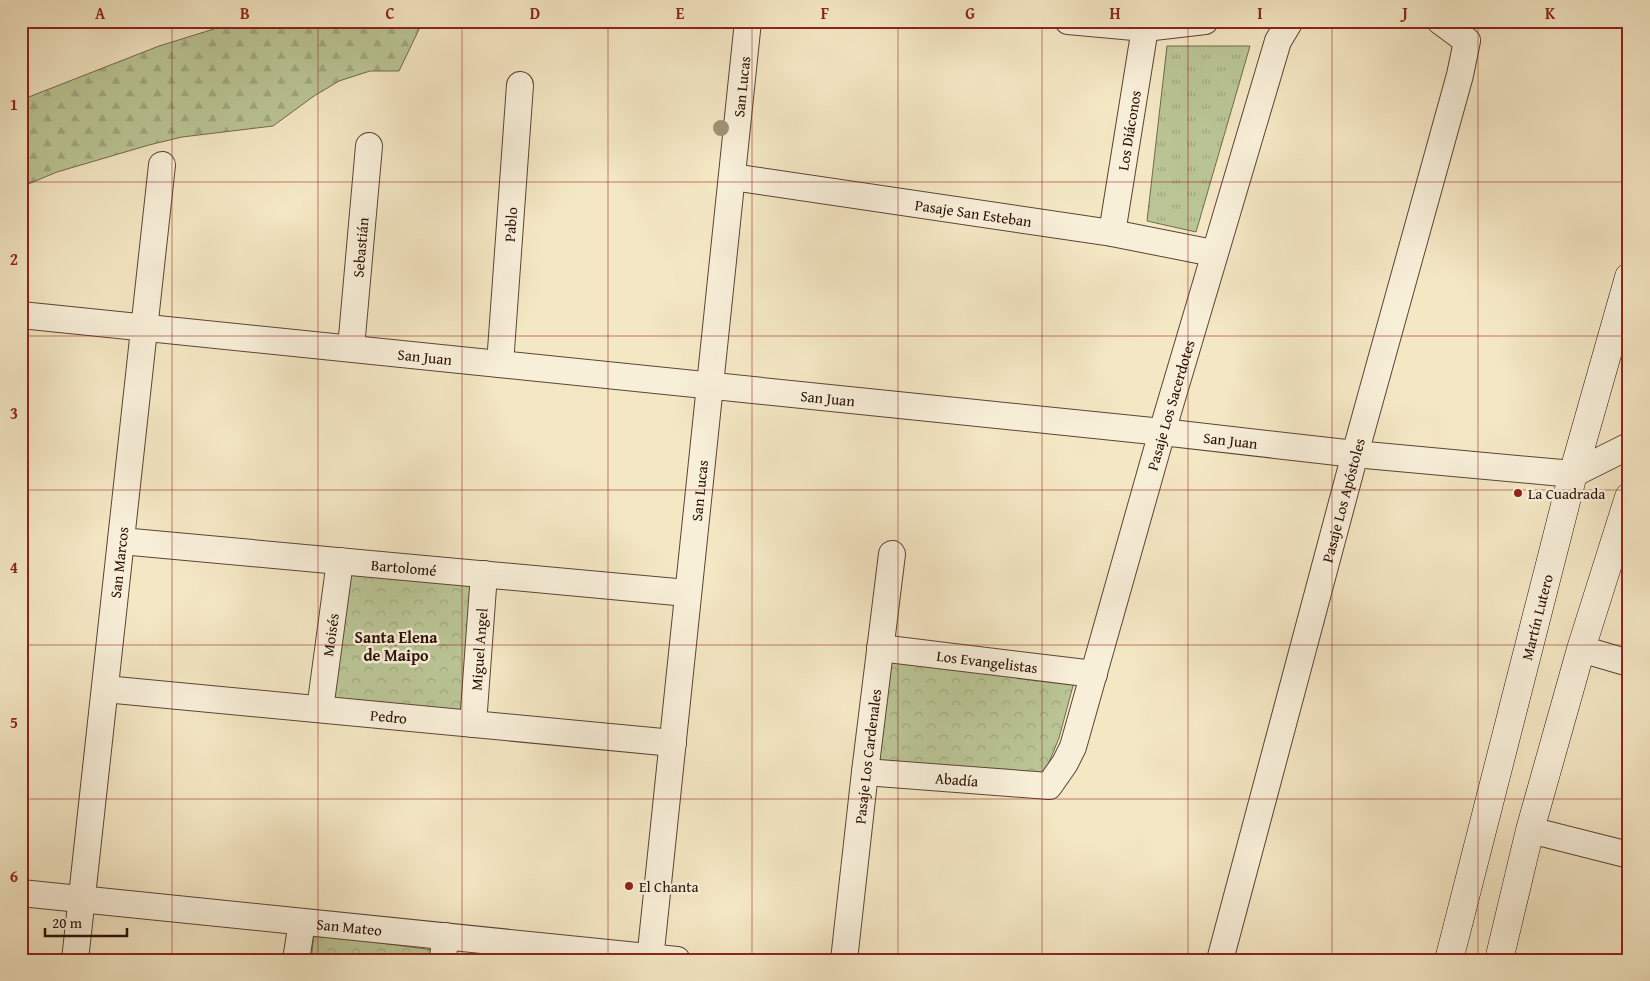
<svg xmlns="http://www.w3.org/2000/svg" width="1650" height="981" viewBox="0 0 1650 981" font-family="'Gentium Book Plus',serif">
<style>
.grass{fill:url(#grass-tufts);stroke:#726a4c}
.forest{fill:url(#forest-firs);stroke:#726a4c}
.park{fill:url(#park-crowns);stroke:#726a4c}
.lines{fill:none;stroke-linecap:round;stroke-linejoin:round}
.minor-casing{stroke:#5c4434;stroke-width:28}
.secondary-casing{stroke:#290e04;stroke-width:29}
.minor{stroke:#f8efd9;stroke-width:26}
.secondary{stroke:#f8efd9;stroke-width:28}
.tree{fill:#a09376}
.grid{fill:none;stroke:#8f2418;stroke-width:1;stroke-opacity:0.55}
.poi-dot{fill:#8f2418;stroke:#f8efd9;stroke-width:2}
.labels{text-anchor:middle;dominant-baseline:central;stroke-width:5;stroke-linejoin:round;paint-order:stroke}
.street-label{font-size:15px;fill:#290e04;stroke:#f8efd9}
.poi-label{font-size:15px;fill:#290e04;stroke:#f8efd9;text-anchor:start}
.neighbourhood-label{font-size:16px;font-weight:bold;fill:#290e04;stroke:#f8efd9}
.neatline{fill:none;stroke:#8f2418;stroke-width:2}
.grid-label{font-size:16px;text-anchor:middle;font-weight:bold;fill:#8f2418}
</style>
<defs>
<pattern id="grass-tufts" width="24" height="20" patternUnits="userSpaceOnUse" patternTransform="scale(1.25)"><rect width="24" height="20" fill="#bac595"/><path d="M3 7l-1-3M5 7V3M7 7l1-3M15 17l-1-3M17 17v-4M19 17l1-3" fill="none" stroke="#a0a87f"/></pattern>
<pattern id="forest-firs" width="22" height="20" patternUnits="userSpaceOnUse" patternTransform="scale(1.25)"><rect width="22" height="20" fill="#bac595"/><path d="M5 1l3.5 6h-7zM16 11l3.5 6h-7z" fill="#a0a87f"/></pattern>
<pattern id="park-crowns" width="20" height="18" patternUnits="userSpaceOnUse" patternTransform="scale(1.25)"><rect width="20" height="18" fill="#bac595"/><path d="M2 6a3 3 0 1 1 6 0M12 15a3 3 0 1 1 6 0" fill="none" stroke="#a0a87f"/></pattern>
</defs>
<rect width="100%" height="100%" fill="#f4e7c4"/>
<filter id="stains"><feTurbulence type="fractalNoise" baseFrequency=".004" numOctaves="4"/><feColorMatrix values="0 0 0 0 .2 0 0 0 0 .09 0 0 0 0 .02 0 0 0 .5 -.17"/></filter>
<radialGradient id="worn" r=".72"><stop offset=".6" stop-color="#630" stop-opacity="0"/><stop offset="1" stop-color="#630" stop-opacity=".3"/></radialGradient>
<path class="grass" d="M1167 46H1250L1196 232 1147 221Z"/>
<path class="forest" d="M216 21H423L399 71H370L339 81 314 96 273 126 182 137 149 145 57 172 21 187V100L159 46 214 29Z"/>
<g class="park">
<path d="M342 564 480 580 471 721 324 706Z"/>
<path d="M890 660 1074 682 1059 738 1043 777 877 763Z"/>
<path d="M314 934 433 950 431 960H311Z"/>
</g>
<g class="lines">
<defs>
<g id="minor">
<path d="M1068 21 1145 28 1205 21"/>
<path id="s1" d="M732 177 1112 233 1213 253"/>
<path id="s2" d="M1112 233 1145 28"/>
<path id="s3" d="M21 315 1162 432 1355 454 1573 474 1629 446"/>
<path id="s4" d="M351 348 369 146"/>
<path id="s5" d="M500 364 520 85"/>
<path id="s6" d="M121 541 687 593"/>
<path id="s7" d="M880 648 1094 674"/>
<path d="M1581 649 1629 663"/>
<path id="s8" d="M105 689 673 743"/>
<path id="s9" d="M320 709 340 561"/>
<path id="s10" d="M473 724 484 574"/>
<path id="s11" d="M865 772 1049 786 1065 763 1073 747 1162 432 1278 41 1290 21"/>
<path d="M1530 830 1629 855"/>
<path id="s12" d="M21 893 677 960"/>
<path id="s13" d="M75 960 162 165"/>
<path d="M296 960 302 922"/>
<path d="M443 960 445 936"/>
<path id="s14" d="M650 960 748 21"/>
<path id="s15" d="M844 960 865 772 892 554"/>
<path id="s16" d="M1220 960 1355 454 1460 75 1467 41 1440 21"/>
</g>
<g id="secondary">
<path id="s17" d="M1449 960 1573 474 1629 277"/>
<path d="M1499 960 1530 830 1581 649 1629 497"/>
</g>
</defs>
<use href="#minor" class="minor-casing"/>
<use href="#secondary" class="secondary-casing"/>
<use href="#minor" class="minor"/>
<use href="#secondary" class="secondary"/>
</g>
<circle class="tree" cx="721" cy="128" r="8"/>
<path class="grid" d="M172 21V960M318 21V960M462 21V960M608 21V960M752 21V960M898 21V960M1042 21V960M1188 21V960M1332 21V960M1478 21V960M21 182H1629M21 336H1629M21 490H1629M21 645H1629M21 799H1629"/>
<g class="poi-dot">
<circle cx="1518" cy="493" r="5"/>
<circle cx="629" cy="886" r="5"/>
</g>
<g class="labels">
<g class="street-label">
<text stroke="none"><textPath href="#s14" startOffset="878">San Lucas</textPath></text>
<text stroke="none"><textPath href="#s2" startOffset="104">Los Diáconos</textPath></text>
<text stroke="none"><textPath href="#s1" startOffset="244">Pasaje San Esteban</textPath></text>
<text stroke="none"><textPath href="#s5" startOffset="140">Pablo</textPath></text>
<text stroke="none"><textPath href="#s4" startOffset="101">Sebastián</textPath></text>
<text stroke="none"><textPath href="#s3" startOffset="406">San Juan</textPath></text>
<text stroke="none"><textPath href="#s3" startOffset="811">San Juan</textPath></text>
<text stroke="none"><textPath href="#s11" startOffset="586">Pasaje Los Sacerdotes</textPath></text>
<text stroke="none"><textPath href="#s3" startOffset="1216">San Juan</textPath></text>
<text stroke="none"><textPath href="#s14" startOffset="472">San Lucas</textPath></text>
<text stroke="none"><textPath href="#s16" startOffset="476">Pasaje Los Apóstoles</textPath></text>
<text stroke="none"><textPath href="#s13" startOffset="400">San Marcos</textPath></text>
<text stroke="none"><textPath href="#s6" startOffset="284">Bartolomé</textPath></text>
<text stroke="none"><textPath href="#s17" startOffset="354">Martín Lutero</textPath></text>
<text stroke="none"><textPath href="#s9" startOffset="75">Moisés</textPath></text>
<text stroke="none"><textPath href="#s10" startOffset="75">Miguel Angel</textPath></text>
<text stroke="none"><textPath href="#s7" startOffset="108">Los Evangelistas</textPath></text>
<text stroke="none"><textPath href="#s8" startOffset="285">Pedro</textPath></text>
<text stroke="none"><textPath href="#s15" startOffset="205">Pasaje Los Cardenales</textPath></text>
<text stroke="none"><textPath href="#s11" startOffset="92">Abadía</textPath></text>
<text stroke="none"><textPath href="#s12" startOffset="330">San Mateo</textPath></text>
</g>
<g class="poi-label">
<text x="1528" y="493">La Cuadrada</text>
<text x="639" y="886">El Chanta</text>
</g>
<g class="neighbourhood-label">
<text x="396" y="637">Santa Elena<tspan x="396" dy="18">de Maipo</tspan></text>
</g>
</g>
<rect width="1650" height="981" fill="none" stroke="#f4e7c4" stroke-width="55"/>
<path d="M45 928v8h82v-8" fill="none" stroke="#290e04" stroke-width="2.5"/>
<text x="52" y="928" font-size="15" fill="#290e04" stroke="#f8efd9" stroke-width="4" paint-order="stroke">20 m</text>
<rect x="28" y="28" width="1594" height="926" class="neatline"/>
<g class="grid-label">
<text x="100" y="19">A</text>
<text x="245" y="19">B</text>
<text x="390" y="19">C</text>
<text x="535" y="19">D</text>
<text x="680" y="19">E</text>
<text x="825" y="19">F</text>
<text x="970" y="19">G</text>
<text x="1115" y="19">H</text>
<text x="1260" y="19">I</text>
<text x="1405" y="19">J</text>
<text x="1550" y="19">K</text>
<text x="14" y="110">1</text>
<text x="14" y="265">2</text>
<text x="14" y="419">3</text>
<text x="14" y="573">4</text>
<text x="14" y="728">5</text>
<text x="14" y="882">6</text>
</g>
<rect width="100%" height="100%" filter="url(#stains)"/>
<rect width="100%" height="100%" fill="url(#worn)"/>
</svg>
